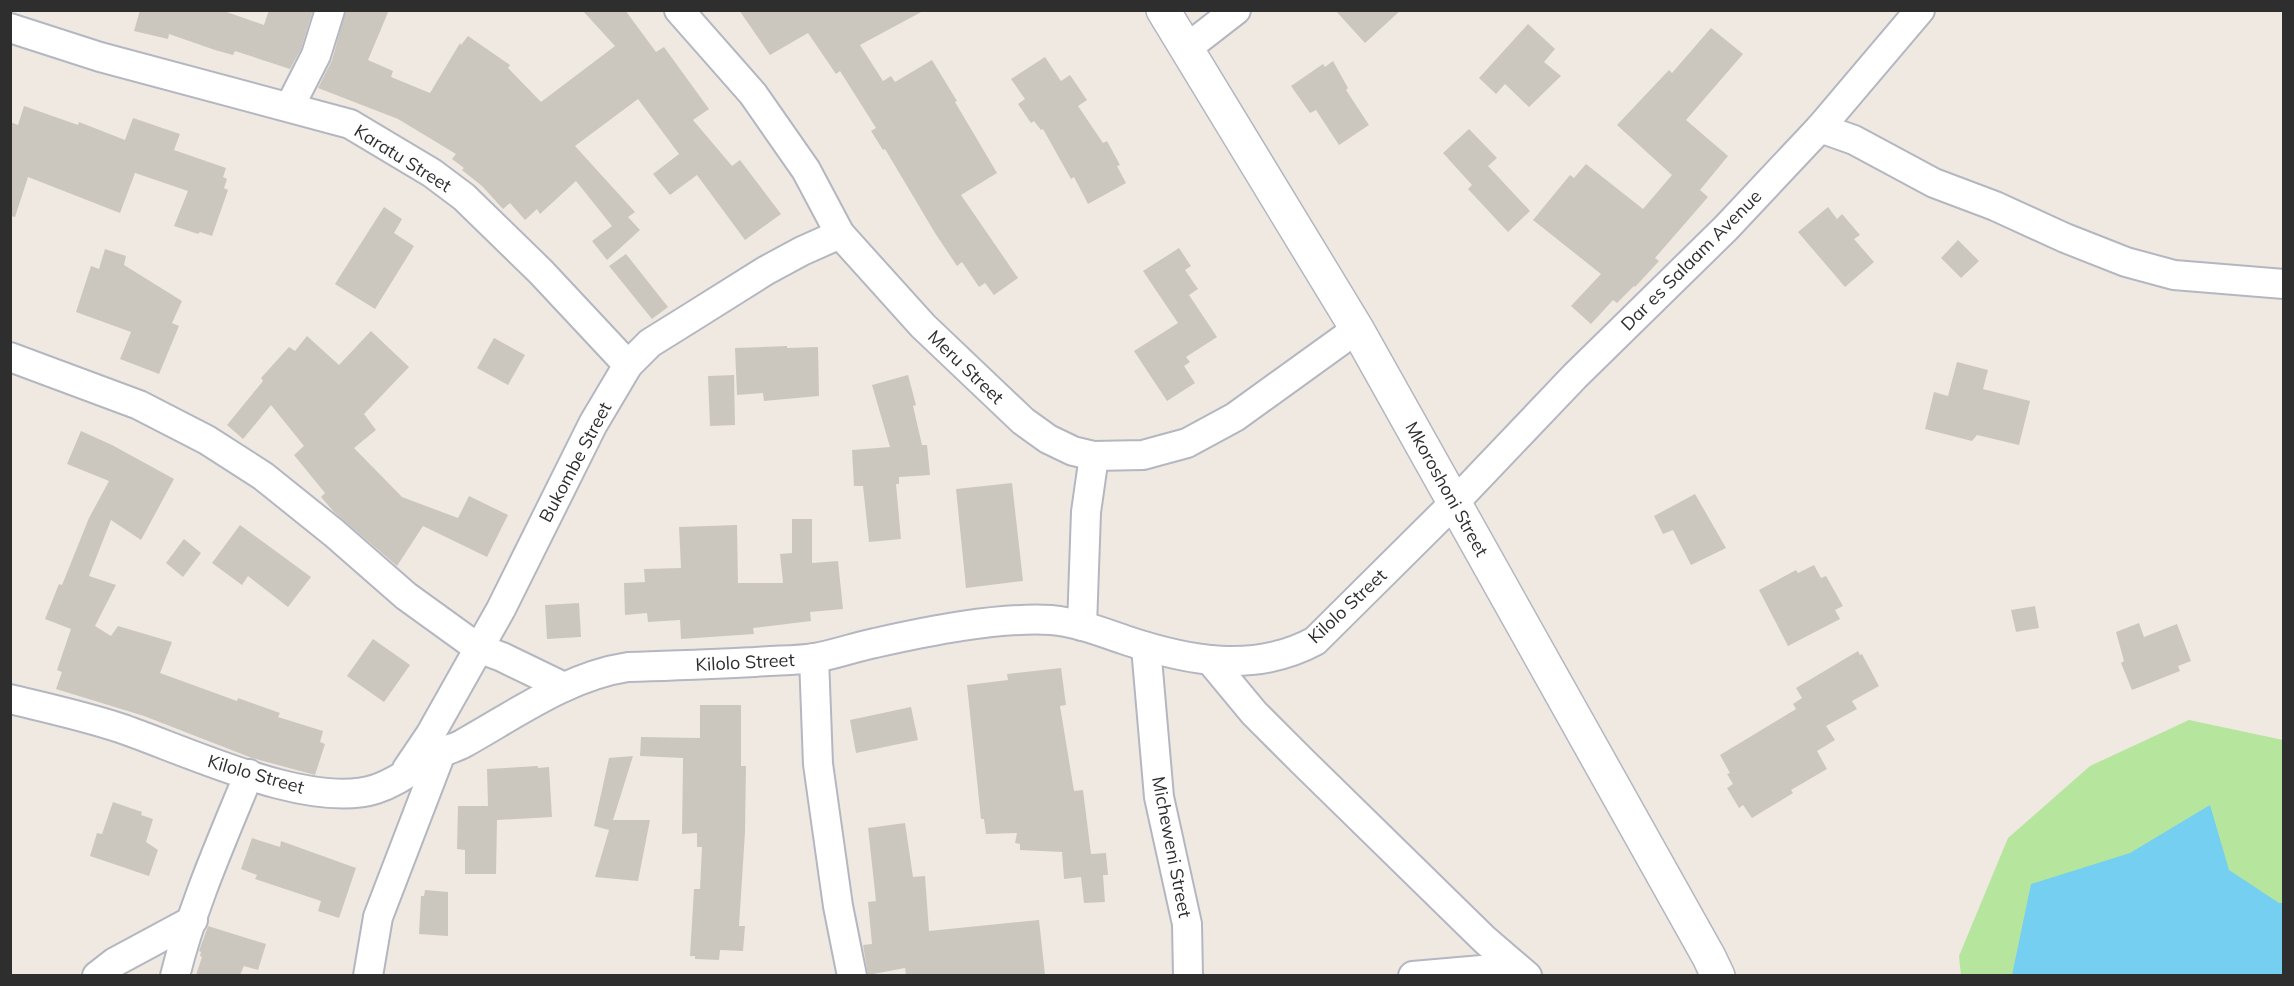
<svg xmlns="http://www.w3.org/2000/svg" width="2294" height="986" viewBox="0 0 2294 986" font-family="Mulish,sans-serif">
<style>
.green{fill:#b6e59e}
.water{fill:#75cff0}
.building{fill:#cbc7bf}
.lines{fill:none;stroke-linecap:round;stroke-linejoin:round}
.street-casing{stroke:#b4b7c1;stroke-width:32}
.secondary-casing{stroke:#b4b7c1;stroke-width:36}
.street{stroke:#fff;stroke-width:28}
.secondary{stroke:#fff;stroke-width:33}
.labels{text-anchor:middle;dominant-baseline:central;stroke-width:4.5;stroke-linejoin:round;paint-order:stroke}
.street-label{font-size:18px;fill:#2e2e2e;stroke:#fff}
</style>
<rect width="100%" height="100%" fill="#efe9e1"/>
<path class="green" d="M2189 720 2283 740V975H1961L1959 956 2008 838 2090 766Z"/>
<path class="water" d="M2210 805 2229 870 2279 903H2283V975H2012L2031 884 2130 853Z"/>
<g class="building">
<path d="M140 10H221L264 25 269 10H313L301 49 290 69 235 51 233 55 215 50 169 34 168 39 134 31Z"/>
<path d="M346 10H389L368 60 393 71 391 77 430 93 460 43 461 45 468 36 510 65 508 68 541 102 615 46 582 10H625L656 52 664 47 709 109 693 120 732 166 740 160 781 214 745 240 697 175 670 195 653 174 679 154 638 99 575 146 635 212 628 217 640 230 607 260 592 241 612 226 576 181 540 214 537 209 525 220 510 203 503 209 482 186 462 170 464 168 452 159 456 154 398 119 318 88 332 60Z"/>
<path d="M739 10H925L860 45 883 81 891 76 895 82 932 60 957 101 955 102 997 173 961 195 1018 278 994 295 985 283 979 287 962 262 957 266 935 233 885 149 883 150 871 131 876 128 840 71 836 74 808 33 770 55Z"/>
<path d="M1335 10H1401L1365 43Z"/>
<path d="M1528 24 1555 49 1544 62 1561 76 1529 107 1505 84 1496 94 1479 78Z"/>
<path d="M1711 28 1743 54 1686 120 1728 156 1700 190 1708 197 1655 258 1659 261 1635 287 1634 286 1617 303 1613 300 1591 324 1571 306 1601 274 1533 220 1570 175 1574 178 1586 164 1643 209 1672 175 1617 125 1669 70 1672 73Z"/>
<path d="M1045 57 1061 81 1070 75 1087 100 1078 106 1103 143 1107 141 1120 165 1117 166 1126 183 1088 204 1074 177 1071 179 1043 129 1041 130 1034 121 1031 123 1018 104 1025 99 1011 79Z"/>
<path d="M1333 61 1348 88 1346 90 1369 125 1339 145 1316 110 1310 113 1291 86 1323 64 1325 67Z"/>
<path d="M24 106 78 125 79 122 125 140 133 118 180 134 174 150 226 168 223 177 227 179 224 188 228 190 212 236 200 232 198 234 174 226 188 191 135 173 120 213 28 177 15 217 10 216V122L18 125Z"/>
<path d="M1469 129 1497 158 1488 166 1530 211 1508 232 1468 189 1472 185 1443 153Z"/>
<path d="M384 207 402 219 394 233 414 246 375 309 335 284Z"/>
<path d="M1828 207 1837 219 1842 214 1860 235 1854 239 1874 262 1845 287 1798 232Z"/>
<path d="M1958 240 1979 261 1961 278 1941 258Z"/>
<path d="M1179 248 1191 266 1185 270 1198 289 1189 295 1217 337 1186 357 1190 362 1184 366 1195 383 1167 401 1134 351 1178 323 1143 271Z"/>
<path d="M105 249 126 256 124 265 182 301 172 323 179 326 159 374 120 359 131 332 76 312 91 266 99 269Z"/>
<path d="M626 254 668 307 652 319 609 266Z"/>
<path d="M371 331 409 367 364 414 376 430 354 448 402 497 458 518 469 496 508 515 487 557 423 526 397 566 334 512 321 497 325 493 294 455 304 446 271 405 243 439 227 425 263 381 261 378 289 347 295 351 307 336 339 365Z"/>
<path d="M494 338 525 355 508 385 477 368Z"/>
<path d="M787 346V348L818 347 819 396 764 401 763 393 737 395 735 348Z"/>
<path d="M1957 362 1988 370 1983 389 2030 401 2019 445 1977 435 1972 441 1925 429 1934 392 1948 396Z"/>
<path d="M734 375 735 425 710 426 708 376Z"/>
<path d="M908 375 916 405 913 406 922 445H927L930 475 899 477V484H896L901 539 869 542 863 486H854L852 450 890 447 872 385Z"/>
<path d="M81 431 112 445 174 479 141 540 111 520 89 576 116 585 95 626 111 636 118 626 172 642 160 673 237 701 238 698 280 713 278 717 323 731 320 742 325 744 315 775 252 758 144 716 56 689 62 672 57 670 71 629 45 619 59 584 62 585 89 518 109 481 67 464Z"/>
<path d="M1012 483 1023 581 966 588 956 489Z"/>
<path d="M1695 494 1726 548 1691 565 1673 530 1663 534 1654 516Z"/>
<path d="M792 519H812V563L838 561 843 609 810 612 811 621 753 628 754 634 681 639 680 620 648 622 647 613 625 615 624 583 645 582 644 569 681 568 679 527 737 525 738 583H783L780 554 792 553Z"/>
<path d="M240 525 311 577 288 607 248 576 242 585 212 563Z"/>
<path d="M184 539 201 553 183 577 166 563Z"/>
<path d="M1814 565 1821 578 1826 576 1843 606 1835 610 1840 619 1788 646 1759 590 1796 570 1798 573Z"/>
<path d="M579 603 581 637 547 639 545 605Z"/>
<path d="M2035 606 2039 628 2016 632 2011 610Z"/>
<path d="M2139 623 2144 637 2177 624 2191 661 2178 666 2180 671 2132 690 2121 663 2124 661 2116 632Z"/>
<path d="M373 639 410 665 384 702 347 676Z"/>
<path d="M1858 651 1860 655 1862 654 1879 686 1852 701 1857 709 1826 726 1835 740 1817 751 1827 769 1791 790 1793 793 1752 818 1743 805 1739 808 1727 788 1733 784 1727 774 1730 773 1720 755 1796 709 1793 704 1802 698 1796 688Z"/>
<path d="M1061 668 1066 705 1060 706 1074 791 1083 790 1091 854 1106 853 1108 875H1103L1105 902 1084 903 1081 877 1064 879 1062 852 1020 850V844L1015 843 1017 833 986 834 984 819H981L967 685 1008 680 1007 674Z"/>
<path d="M700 705H741V766H746L745 832 739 926H745L743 951 720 950 719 960 695 959V956H690L694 889H700L702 847H697V833L682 834 683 758 640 756 641 737 700 738Z"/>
<path d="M911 707 918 740 856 753 850 720Z"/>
<path d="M633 756 613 820H650L638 881 595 877 609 830 594 826 609 758Z"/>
<path d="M538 766V768L549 767 552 817 497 820 496 874H465V850L457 849 458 806H488L487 769Z"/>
<path d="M113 802 142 812 141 815 153 819 146 842 158 850 149 876 90 856 97 833 102 834Z"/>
<path d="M905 823 913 877 925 876 929 931 1039 920 1045 975H906L905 968 868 975 863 945 872 944 868 902 876 901 868 828Z"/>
<path d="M252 838 280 847 281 841 356 868 339 918 318 911 321 901 255 879 257 875 241 869Z"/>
<path d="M425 890 448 892V936L419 934 421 896H424Z"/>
<path d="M208 926 266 944 258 970 244 966 240 975H196L202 957 200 956 201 952 199 951Z"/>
</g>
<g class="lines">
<defs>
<g id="street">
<path d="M679 10 753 94 806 170 840 234 923 326 1023 421 1048 439 1073 451 1094 456 1143 455 1187 443 1235 417 1357 329"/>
<path d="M10 28 100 57 350 124 432 173 464 197 541 272 628 365"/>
<path d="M1187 48 1236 10"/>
<path d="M290 106 316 55 330 10"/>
<path d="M1820 128 1854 140 1934 183 1995 206 2065 238 2126 262 2174 275 2284 284"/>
<path d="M10 357 139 405 207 440 263 476 334 533 406 596 478 648 502 657 564 687"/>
<path d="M1082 626 1086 512 1094 456"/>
<path d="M1146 647 1159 797 1187 924 1188 976"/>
<path d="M814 658 818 764 838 906 852 976"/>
<path d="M1210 660 1254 713 1302 761 1485 940 1527 976"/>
<path d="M10 699C47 708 84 716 120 728 185 750 310 811 376 789 400 781 418 765 439 754 447 749 456 748 464 743 516 714 568 676 628 667 670 666 712 664 755 662 774 660 794 661 814 658 834 655 855 647 875 643 928 631 997 617 1051 620 1076 622 1102 632 1125 640 1188 661 1254 674 1315 641L1454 503 1575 376 1726 228 1820 128 1920 10"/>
<path d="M407 769 430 735 501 609 593 424 628 365 650 343 687 320 765 271 802 251 840 234"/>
<path d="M97 976 115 962 193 920"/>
<path d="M175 976C192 907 222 840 249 774"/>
<path d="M368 976 378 917 441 753"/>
<path d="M1413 976 1516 967"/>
</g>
<path id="secondary" d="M1163 10 1357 329 1709 957 1718 976"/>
</defs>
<use href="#street" class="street-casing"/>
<use href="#secondary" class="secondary-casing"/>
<use href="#street" class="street"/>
<use href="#secondary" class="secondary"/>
</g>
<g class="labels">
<g class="street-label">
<text transform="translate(403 158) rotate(32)">Karatu Street</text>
<text transform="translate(1691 260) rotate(-45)">Dar es Salaam Avenue</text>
<text transform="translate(966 367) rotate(44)">Meru Street</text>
<text transform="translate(575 462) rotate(-62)">Bukombe Street</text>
<text transform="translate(1447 489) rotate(61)">Mkoroshoni Street</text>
<text transform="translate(1347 606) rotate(-43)">Kilolo Street</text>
<text transform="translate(745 662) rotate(-3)">Kilolo Street</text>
<text transform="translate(256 774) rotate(16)">Kilolo Street</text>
<text transform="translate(1172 847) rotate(79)">Micheweni Street</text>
</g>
</g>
<rect width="2294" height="986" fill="none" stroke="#2e2e2e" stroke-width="24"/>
</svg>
